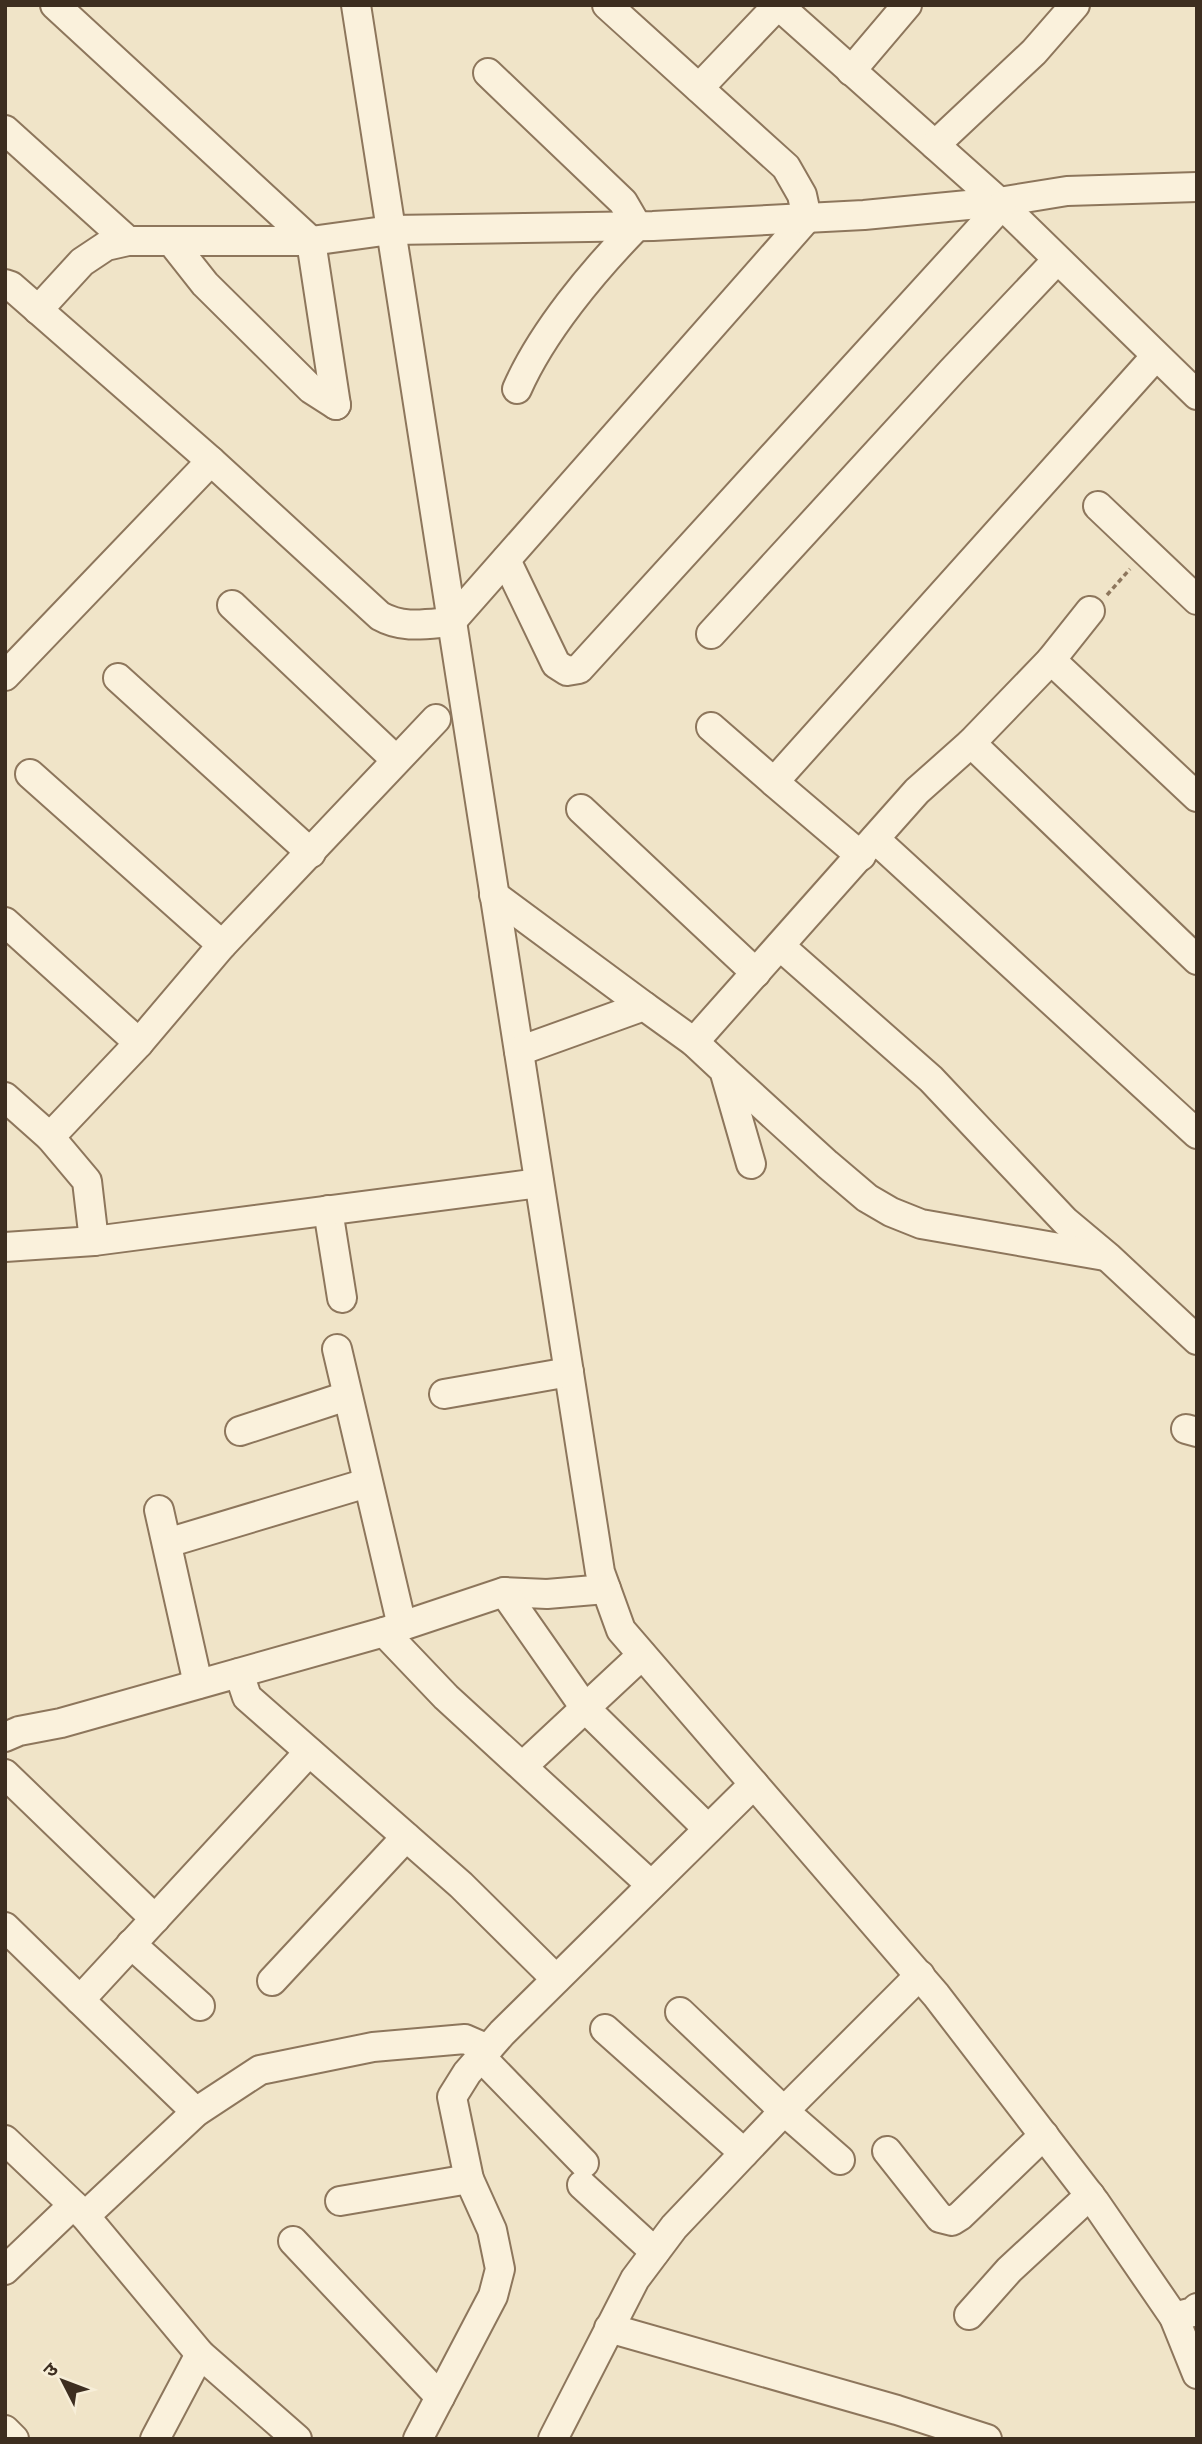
<svg xmlns="http://www.w3.org/2000/svg" width="1202" height="2444" viewBox="0 0 1202 2444" font-family="Merriweather,'Noto Sans Devanagari',serif">
<style>
.lines{fill:none;stroke-linecap:round;stroke-linejoin:round}
.minor-casing{stroke:#8d765c;stroke-width:32}
.path{stroke:#8d765c;stroke-width:3.5;stroke-dasharray:5 3.5;stroke-linecap:butt}
.minor{stroke:#faf1dc;stroke-width:28}
</style>
<rect width="100%" height="100%" fill="#f0e4c8"/>
<g class="lines">
<defs>
<g id="minor">
<path d="M55 5 311 241 336 405"/>
<path d="M356 5 600 1572 621 1630 936 1995 1095 2202 1174 2317 1197 2374"/>
<path d="M607 5 786 167 802 195 807 218"/>
<path d="M851 71 907 5"/>
<path d="M488 73 623 202 637 226C593 271 542 332 517 389"/>
<path d="M699 88 778 5 999 202 1067 191 1197 187"/>
<path d="M5 130 128 241"/>
<path d="M935 145 1034 52 1075 5"/>
<path d="M171 241 205 284 311 389 336 405"/>
<path d="M5 284 11 286 211 461 380 616C403 629 426 624 451 622L807 218"/>
<path d="M38 310 82 262 106 246 128 241H311L391 230 653 226 864 215 999 202 1197 395"/>
<path d="M1098 506 1197 600"/>
<path d="M506 560 556 664 567 671 579 669 1002 205"/>
<path d="M232 605 396 760"/>
<path d="M711 634 952 371 1057 260"/>
<path d="M1051 660 1090 611"/>
<path d="M5 676 211 461"/>
<path d="M118 678 311 853"/>
<path d="M711 727 774 782"/>
<path d="M971 743 1197 960"/>
<path d="M30 774 222 945"/>
<path d="M581 809 756 973"/>
<path d="M875 839 1197 1134"/>
<path d="M861 856 774 782 1156 356"/>
<path d="M494 895 644 1006"/>
<path d="M5 922 139 1043"/>
<path d="M780 946 931 1079 1065 1221 1108 1257 1197 1340"/>
<path d="M694 1042 917 791 971 743 1051 660 1197 797"/>
<path d="M519 1051 644 1006 694 1042 724 1070 751 1164"/>
<path d="M724 1070 827 1164 867 1198 891 1212 921 1224 1105 1256"/>
<path d="M5 1097 50 1137"/>
<path d="M328 1210 342 1298"/>
<path d="M94 1241 539 1183"/>
<path d="M5 1247 94 1241 87 1181 50 1137 139 1043 222 945 436 719"/>
<path d="M337 1349 402 1626"/>
<path d="M444 1394 569 1372"/>
<path d="M1186 1429 1197 1432"/>
<path d="M240 1431 347 1396"/>
<path d="M159 1510 198 1684"/>
<path d="M167 1543 367 1483"/>
<path d="M606 1589 547 1594 504 1592 384 1632 446 1697 651 1885"/>
<path d="M504 1592 585 1708 708 1829"/>
<path d="M239 1673 247 1697 461 1885 556 1979"/>
<path d="M5 1737 19 1731 61 1723 384 1632"/>
<path d="M523 1766 642 1655"/>
<path d="M5 1774 155 1919"/>
<path d="M5 1927 80 2000"/>
<path d="M131 1944 200 2006"/>
<path d="M272 1981 406 1837"/>
<path d="M680 2012 784 2111 840 2160"/>
<path d="M605 2029 744 2153"/>
<path d="M481 2057 584 2163"/>
<path d="M196 2112 80 2000 309 1752"/>
<path d="M5 2140 85 2216 200 2354 297 2439"/>
<path d="M887 2151 940 2218 952 2221 960 2216 1044 2135"/>
<path d="M582 2185 655 2252"/>
<path d="M340 2201 469 2179"/>
<path d="M85 2216 196 2112 260 2070 373 2047 465 2039 488 2049"/>
<path d="M293 2241 440 2397"/>
<path d="M5 2270 73 2205"/>
<path d="M969 2315 1009 2270 1090 2195"/>
<path d="M1174 2317 1193 2312 1197 2308"/>
<path d="M609 2328 897 2410 987 2439"/>
<path d="M5 2430 14 2439"/>
<path d="M155 2439 200 2354"/>
<path d="M418 2439 493 2296 500 2269 492 2230 469 2179 452 2097 467 2073 502 2033 754 1784"/>
<path d="M553 2439 635 2279 674 2227 784 2111 920 1975"/>
</g>
</defs>
<use href="#minor" class="minor-casing"/>
<path class="path" d="M1107 595 1130 569"/>
<use href="#minor" class="minor"/>
</g>
<rect width="1202" height="2444" fill="none" stroke="#3d2e20" stroke-width="14"/>
<g transform="translate(63 2381) rotate(312)" stroke="#f7eed8" stroke-width="5" paint-order="stroke">
<path d="M0-5L12 26L0 18L-12 26Z" fill="#3d2e20"/>
<text y="-10" font-size="19" font-weight="bold" text-anchor="middle" fill="#3d2e20">उ</text>
</g>
</svg>
